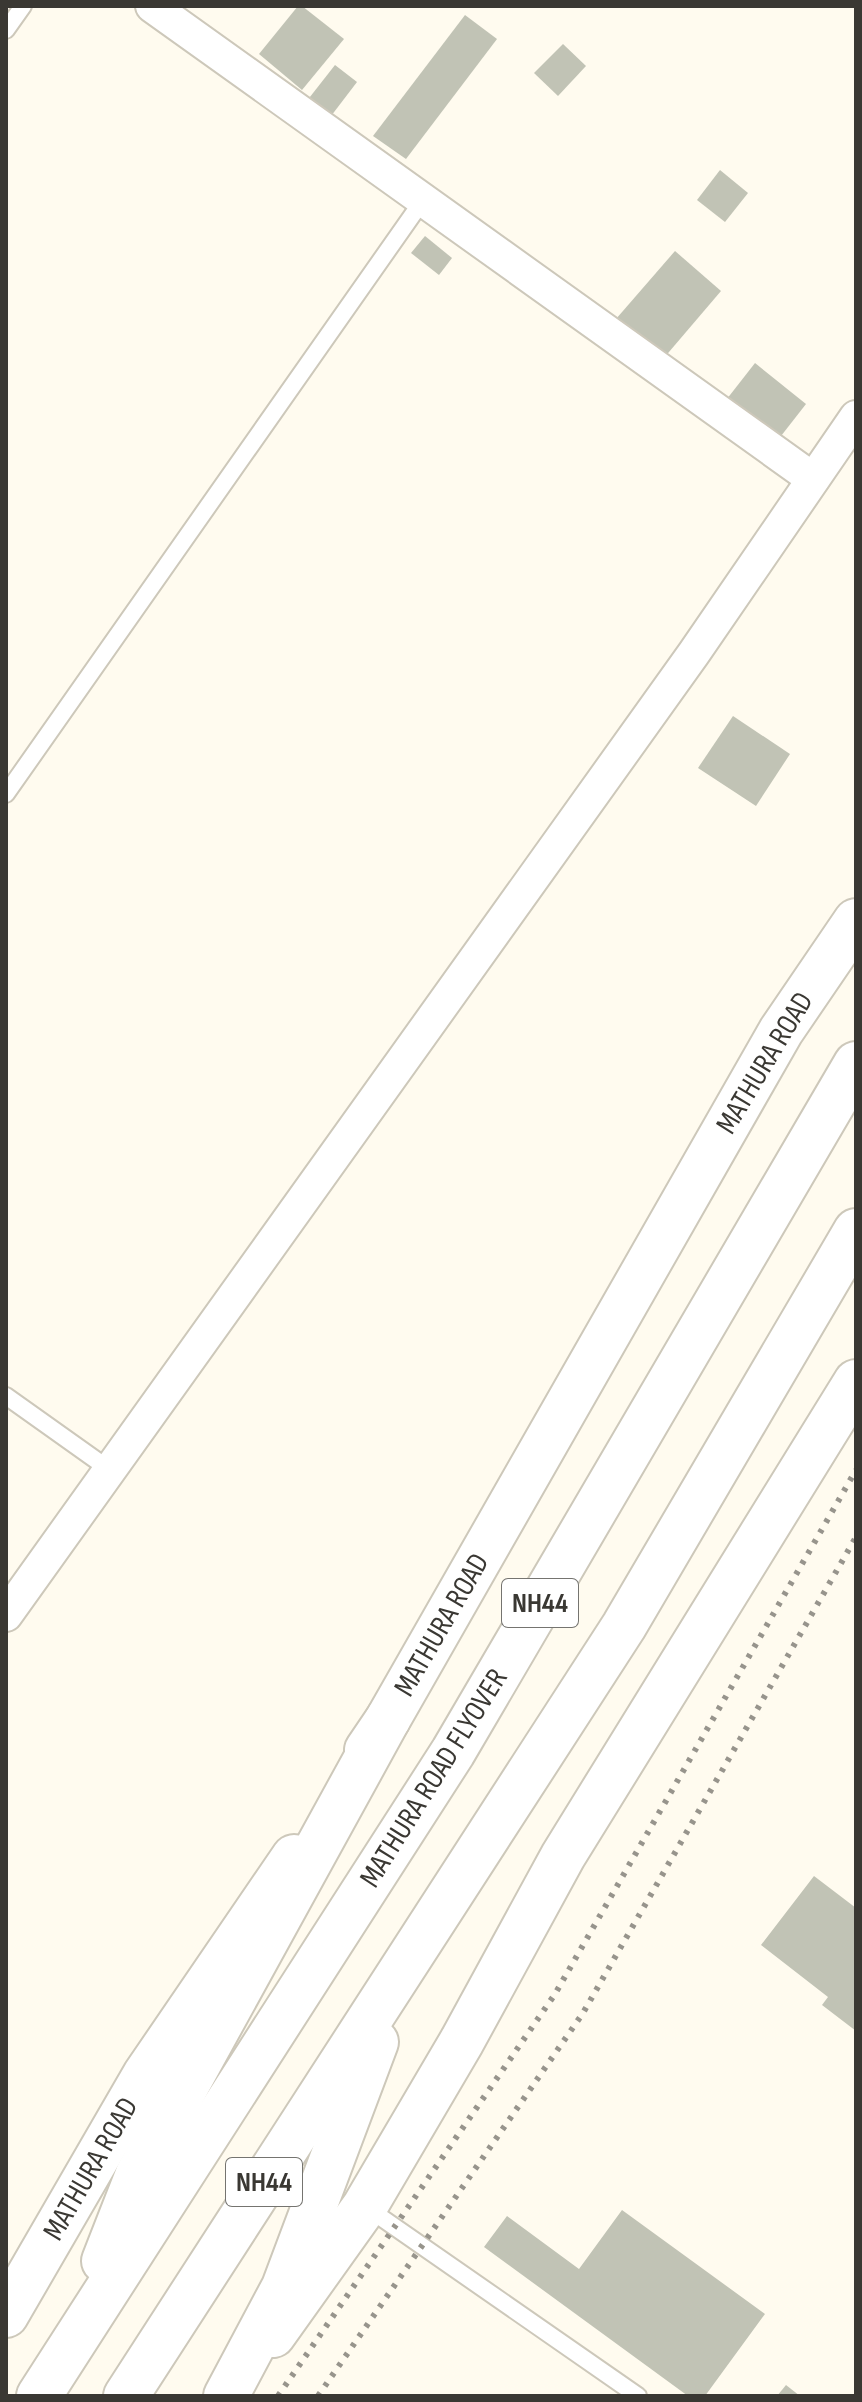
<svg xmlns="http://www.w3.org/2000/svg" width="862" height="2402" viewBox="0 0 862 2402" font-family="'Sofia Sans Condensed',sans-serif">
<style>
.building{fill:#c1c3b5}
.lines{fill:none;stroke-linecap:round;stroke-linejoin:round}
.lane-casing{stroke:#cdc8ba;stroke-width:20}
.street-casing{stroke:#cdc8ba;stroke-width:36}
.secondary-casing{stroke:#cdc8ba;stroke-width:48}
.highway-casing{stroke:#cdc8ba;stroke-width:48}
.lane{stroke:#fff;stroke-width:16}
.street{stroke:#fff;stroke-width:32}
.secondary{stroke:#fff;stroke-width:44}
.highway{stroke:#fff;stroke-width:44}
.rail{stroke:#97948c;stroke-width:6;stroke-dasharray:4 8;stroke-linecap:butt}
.labels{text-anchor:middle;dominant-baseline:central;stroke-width:6;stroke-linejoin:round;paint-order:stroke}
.shield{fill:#fff;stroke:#757470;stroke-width:2}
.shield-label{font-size:28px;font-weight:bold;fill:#3a3833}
.street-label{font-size:30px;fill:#3a3833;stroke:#fff}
</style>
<rect width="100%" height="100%" fill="#fffbef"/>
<g class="building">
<path d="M298 6H302L344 39 302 90 259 54Z"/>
<path d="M465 15 497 39 406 159 373 136Z"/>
<path d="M563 44 586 66 558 96 534 73Z"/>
<path d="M335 65 357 82 328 120 306 102Z"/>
<path d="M720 170 748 193 725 222 697 200Z"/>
<path d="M425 236 452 258 439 275 411 253Z"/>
<path d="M675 251 721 291 663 359 616 319Z"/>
<path d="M755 363 806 404 774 445 723 404Z"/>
<path d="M733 716 790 754 756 806 698 768Z"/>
<path d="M814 1876 856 1908V2031L822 2005 828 1997 761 1945Z"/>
<path d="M622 2210 765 2314 705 2396H688L484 2247 507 2216 579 2269Z"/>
<path d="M786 2385 800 2396H777Z"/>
</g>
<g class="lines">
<defs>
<g id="lane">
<path d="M6 30 23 6"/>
<path d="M6 794 423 200"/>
<path d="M6 1396 110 1470"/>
<path d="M366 2207 638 2396"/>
</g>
<g id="street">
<path d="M152 6 813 479"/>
<path d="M6 1615 694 653 856 417"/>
</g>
<g id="secondary">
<path d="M367 1750 388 1719 781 1031 856 921"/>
<path d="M6 2315 145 2075 294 1857"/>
<path d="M273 2335 365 2206 462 2041 563 1856 856 1382"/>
</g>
<g id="highway">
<path d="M104 2261 138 2174 388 1719"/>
<path d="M39 2396 453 1752 856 1064"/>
<path d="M126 2396 624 1626 856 1231"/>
<path d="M226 2396 284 2287 376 2042"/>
</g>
</defs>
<use href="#lane" class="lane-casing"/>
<use href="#street" class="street-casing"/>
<use href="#secondary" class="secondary-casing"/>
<use href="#highway" class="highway-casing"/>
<use href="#lane" class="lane"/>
<use href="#street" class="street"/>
<use href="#secondary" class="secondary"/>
<use href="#highway" class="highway"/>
<g class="rail">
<path d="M278 2396 555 1994 856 1470"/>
<path d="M318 2396 583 2013 856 1537"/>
</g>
</g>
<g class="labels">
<g class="shield">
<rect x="502" y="1579" width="76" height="48" rx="6"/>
<rect x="226" y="2158" width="76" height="48" rx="6"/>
</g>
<g class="shield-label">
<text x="540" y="1603">NH44</text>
<text x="264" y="2182">NH44</text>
</g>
<g class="street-label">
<text transform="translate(765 1063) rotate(-59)">MATHURA ROAD</text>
<text transform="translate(442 1625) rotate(-60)">MATHURA ROAD</text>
<text transform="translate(434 1778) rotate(-58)">MATHURA ROAD FLYOVER</text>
<text transform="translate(91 2169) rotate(-60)">MATHURA ROAD</text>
</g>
</g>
<rect width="862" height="2402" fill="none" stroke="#3a3833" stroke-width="16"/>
</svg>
